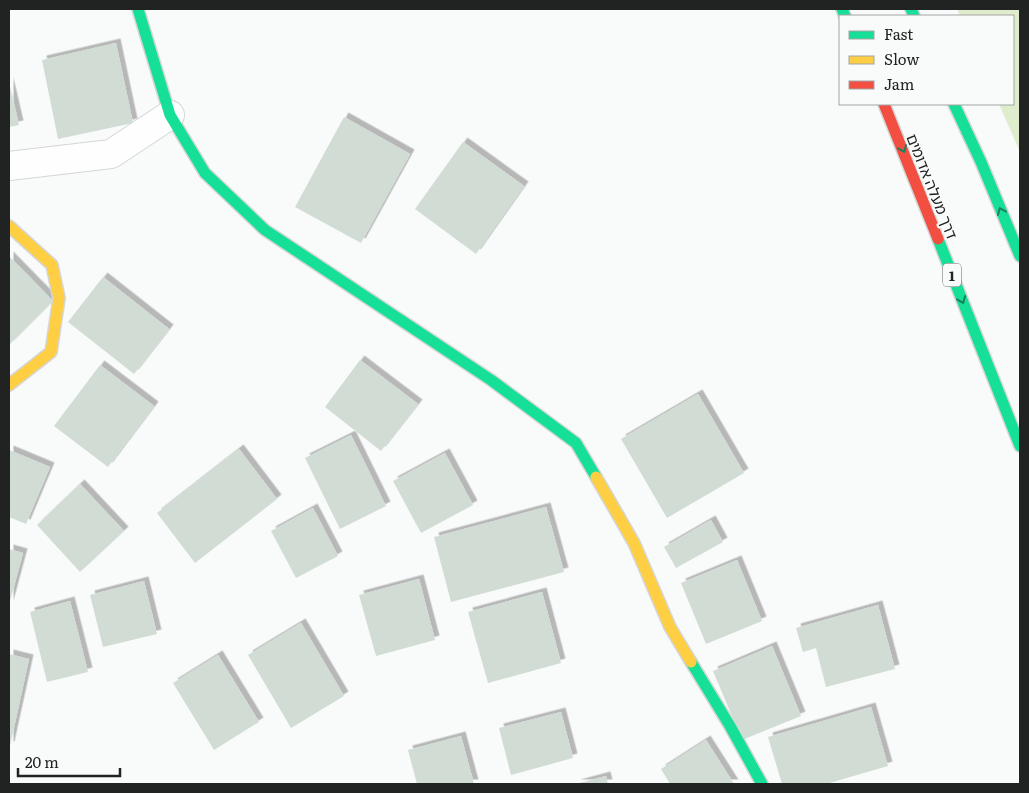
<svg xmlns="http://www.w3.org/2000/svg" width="1029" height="793" viewBox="0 0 1029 793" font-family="Literata,'Noto Sans Hebrew',serif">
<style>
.green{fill:#dfedcd}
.building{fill:#d1ddd4;filter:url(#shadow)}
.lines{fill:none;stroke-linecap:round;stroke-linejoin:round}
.street-casing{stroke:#d5d6d6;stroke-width:30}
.fast-casing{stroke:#d5d6d6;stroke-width:14}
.slow-casing{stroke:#d5d6d6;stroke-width:14}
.jam-casing{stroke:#d5d6d6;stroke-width:14}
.street{stroke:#fefefe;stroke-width:28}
.fast{stroke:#16e098;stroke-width:11}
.slow{stroke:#ffcf43;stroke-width:11}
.jam{stroke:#f24e42;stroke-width:11}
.oneway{stroke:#1c825d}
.labels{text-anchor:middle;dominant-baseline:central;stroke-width:4.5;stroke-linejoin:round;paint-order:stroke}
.shield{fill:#f8fbfa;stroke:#626463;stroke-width:1}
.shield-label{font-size:14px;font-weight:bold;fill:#212322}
.street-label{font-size:15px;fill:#212322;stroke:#f8fbfa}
</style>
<defs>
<filter id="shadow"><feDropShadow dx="4.5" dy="-4.5" stdDeviation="0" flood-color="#0004"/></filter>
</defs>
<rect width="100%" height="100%" fill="#f9fafa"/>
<path class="green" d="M957 9H1020V152L999 104H1013V16H960Z"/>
<g class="building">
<path d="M116 43 133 123 58 139 42 60Z"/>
<path d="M9 82 19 125 9 127Z"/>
<path d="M344 117 410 154 361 243 295 207Z"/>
<path d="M463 142 524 186 476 254 415 209Z"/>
<path d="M9 256 53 301 9 345Z"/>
<path d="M103 277 169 329 134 374 68 322Z"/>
<path d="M360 360 418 404 381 451 325 407Z"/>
<path d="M100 365 154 406 108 467 54 426Z"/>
<path d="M698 394 744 473 667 518 621 439Z"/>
<path d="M351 435 386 506 340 529 305 458Z"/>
<path d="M239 449 277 499 195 563 157 513Z"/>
<path d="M9 450 50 467 26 524 9 517Z"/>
<path d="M445 453 473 505 421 533 393 481Z"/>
<path d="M80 484 124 531 80 572 37 525Z"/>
<path d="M546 507 564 572 451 602 434 537Z"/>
<path d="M313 508 338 556 296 578 271 531Z"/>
<path d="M711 520 723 542 676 568 664 547Z"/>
<path d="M9 549 23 553 9 605Z"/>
<path d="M737 560 762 621 706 644 681 583Z"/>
<path d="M419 579 435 640 376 656 359 595Z"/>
<path d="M144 581 157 634 103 647 90 595Z"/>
<path d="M542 592 561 663 488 683 468 612Z"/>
<path d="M70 601 88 672 47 682 30 612Z"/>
<path d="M878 605 895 669 826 687 816 648 803 652 796 628Z"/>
<path d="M301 623 344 696 291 728 248 655Z"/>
<path d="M772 646 801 716 742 740 713 671Z"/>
<path d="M9 654 29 659 10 746H9Z"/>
<path d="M218 655 259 722 214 750 173 683Z"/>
<path d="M871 707 888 766 826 784H782L768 737Z"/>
<path d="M561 712 573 758 511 775 499 728Z"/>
<path d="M461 736 474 784H417L408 750Z"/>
<path d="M706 740 734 784H670L661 769Z"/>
<path d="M606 776 608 784H576Z"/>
</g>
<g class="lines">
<defs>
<path id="street" d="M9 166 111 154 170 115"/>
<g id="fast">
<path d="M138 9 170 115 205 173 265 230 491 380 576 443 596 477"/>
<path d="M842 9 845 16"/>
<path d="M911 9 914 16"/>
<path d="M954 104 981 162 1020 256"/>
<path d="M938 239 1020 446"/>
<path d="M691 662 730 726 762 784"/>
</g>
<g id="slow">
<path d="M9 226 52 265 59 298 51 352 9 385"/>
<path d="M596 477 634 543 670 627 691 662"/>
</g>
<path id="jam" d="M884 104 938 239"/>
</defs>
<use href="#street" class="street-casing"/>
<use href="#fast" class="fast-casing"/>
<use href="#slow" class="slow-casing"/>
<use href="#jam" class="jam-casing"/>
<use href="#street" class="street"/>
<use href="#fast" class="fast"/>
<use href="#slow" class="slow"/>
<use href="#jam" class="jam"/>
</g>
<defs><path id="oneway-chevron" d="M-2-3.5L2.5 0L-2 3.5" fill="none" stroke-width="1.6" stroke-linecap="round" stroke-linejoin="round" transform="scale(1.25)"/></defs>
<g class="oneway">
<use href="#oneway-chevron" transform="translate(903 149) rotate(68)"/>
<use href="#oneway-chevron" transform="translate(1001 211) rotate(-113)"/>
<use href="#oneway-chevron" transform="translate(962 300) rotate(68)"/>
</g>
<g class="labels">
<rect class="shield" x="943" y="263.5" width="18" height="23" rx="4"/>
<g class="shield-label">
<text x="952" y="275">1</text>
</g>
<g class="street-label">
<text transform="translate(933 186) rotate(68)">דרך מעלה אדומים</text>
</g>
</g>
<rect width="1029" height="793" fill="none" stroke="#212322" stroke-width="20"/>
<rect x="839" y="15" width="175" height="90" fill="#f8fbfa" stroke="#a2a5a4"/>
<rect x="849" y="31" width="25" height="8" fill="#16e098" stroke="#a2a5a4"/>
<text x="884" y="40" font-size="15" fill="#212322">Fast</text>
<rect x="849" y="56" width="25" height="8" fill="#ffcf43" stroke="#a2a5a4"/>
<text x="884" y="65" font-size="15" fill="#212322">Slow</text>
<rect x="849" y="81" width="25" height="8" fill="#f24e42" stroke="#a2a5a4"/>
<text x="884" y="90" font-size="15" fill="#212322">Jam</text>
<path d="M18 768v8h102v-8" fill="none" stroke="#212322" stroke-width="2.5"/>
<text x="25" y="768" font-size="15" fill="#212322" stroke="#f8fbfa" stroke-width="4" paint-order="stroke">20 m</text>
</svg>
